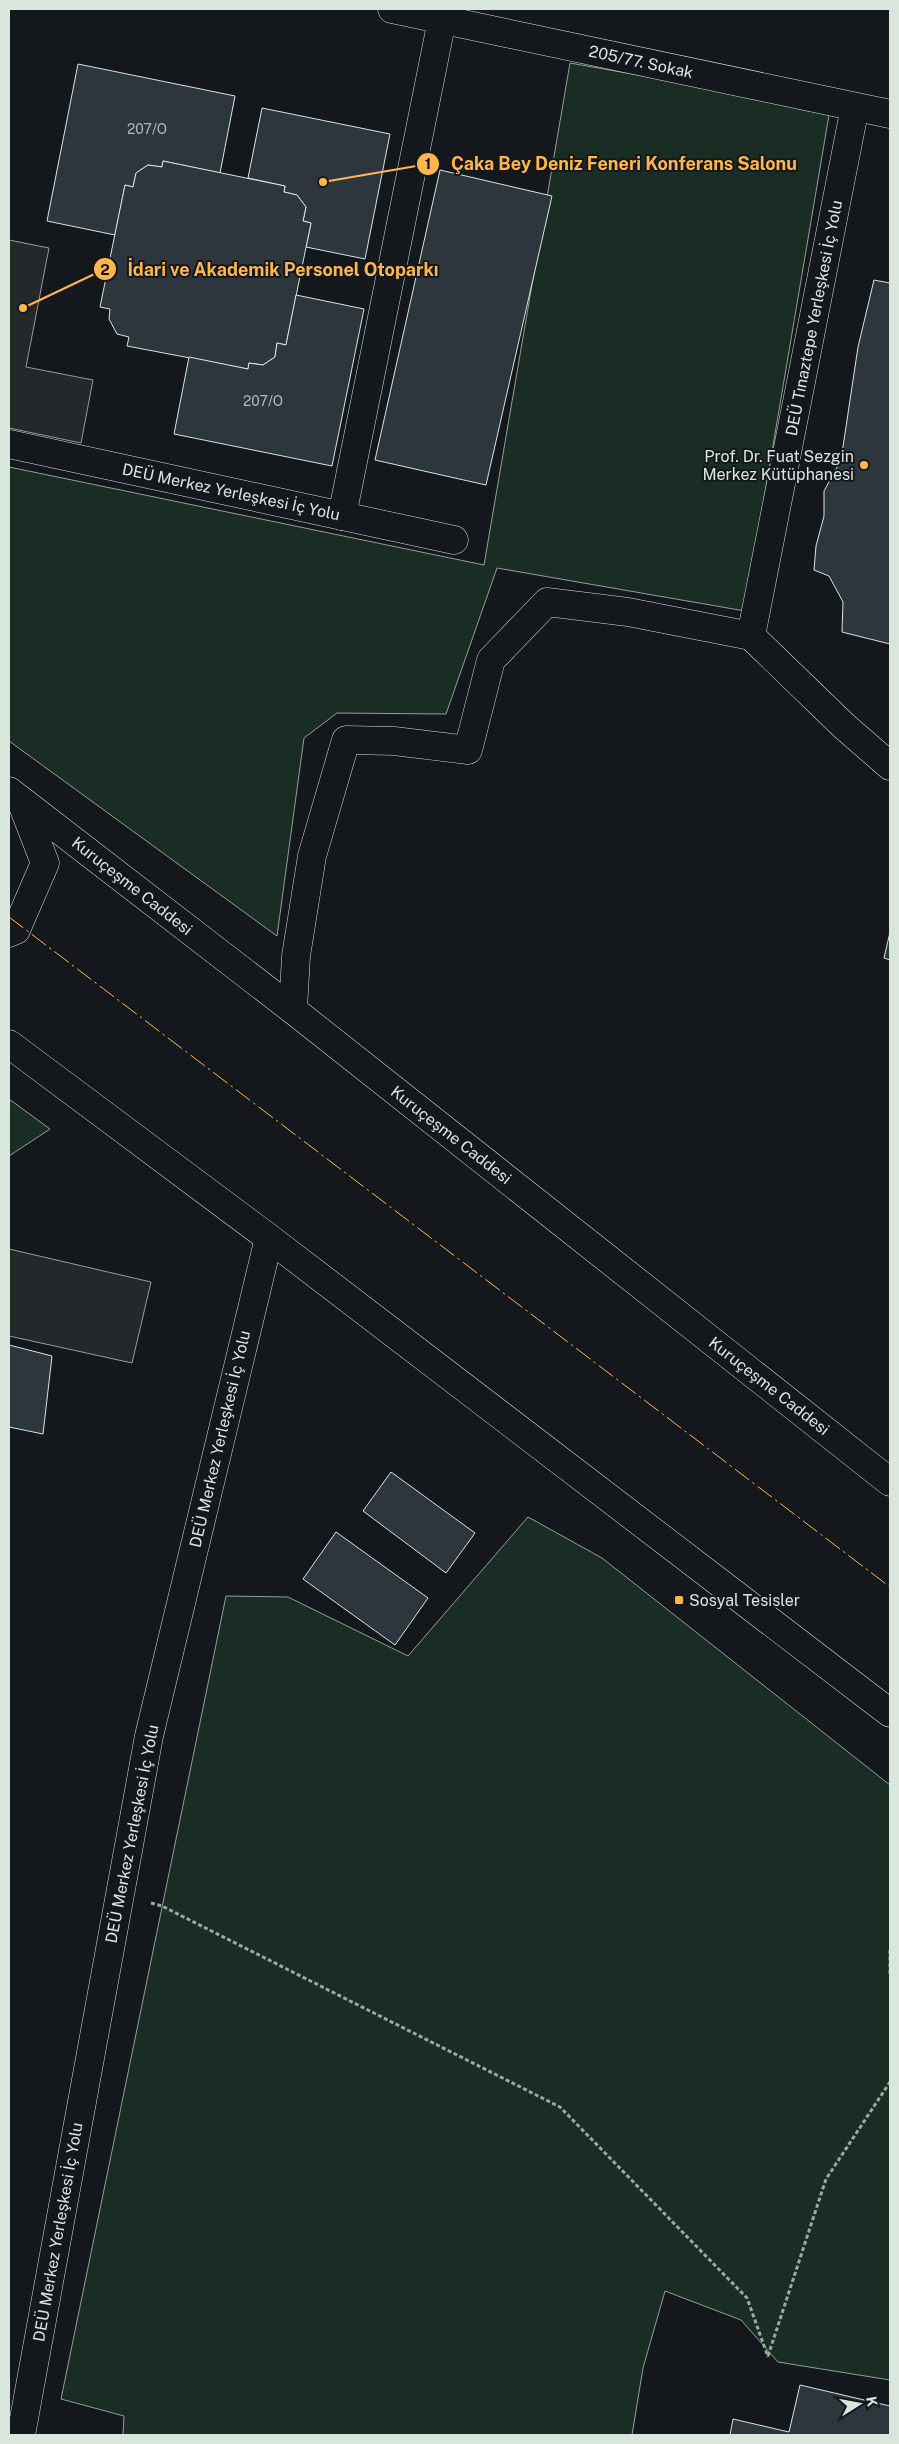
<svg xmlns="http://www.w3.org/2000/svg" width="899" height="2444" viewBox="0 0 899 2444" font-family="'Public Sans',sans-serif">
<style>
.green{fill:#1a2d24;stroke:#939e99}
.parking{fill:#24282b;stroke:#939e99}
.building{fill:#2c363c;stroke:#d8e6dc}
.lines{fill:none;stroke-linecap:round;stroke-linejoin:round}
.minor-casing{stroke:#d8e6dc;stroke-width:29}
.path{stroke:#9da8a2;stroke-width:3;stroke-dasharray:4 2.5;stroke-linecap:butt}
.minor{stroke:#14181c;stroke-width:28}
.power{stroke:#ffb74d;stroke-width:1;stroke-dasharray:18 4 2.5 4;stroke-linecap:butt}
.poi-dot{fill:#ffb74d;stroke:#14181c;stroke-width:2}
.labels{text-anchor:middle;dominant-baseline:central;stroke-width:4;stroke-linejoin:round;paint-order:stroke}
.number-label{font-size:14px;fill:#adbab4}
.street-label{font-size:16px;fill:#d8e6dc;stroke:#14181c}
.poi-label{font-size:16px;fill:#d8e6dc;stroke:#14181c;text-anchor:end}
.leader{fill:none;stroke:#ffb74d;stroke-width:2}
.callout-dot{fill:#ffb74d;stroke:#14181c;stroke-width:2}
.mark-label{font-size:15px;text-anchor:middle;font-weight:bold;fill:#111}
.callout-label{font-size:18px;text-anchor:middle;font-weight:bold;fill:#ffb74d;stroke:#14181c;stroke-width:4;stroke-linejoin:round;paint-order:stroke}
</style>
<rect width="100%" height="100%" fill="#14181c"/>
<g class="green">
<path d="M570 63 830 109 745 611 497 568 446 714 337 713 304 738 277 936 9 741V467L484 565Z"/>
<path d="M9 1099 50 1129 9 1156Z"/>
<path d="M528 1517 602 1558 890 1785V2380L778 2362 741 2320 665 2291 643 2368 632 2435H123L124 2416 61 2399 226 1596 288 1597 408 1656Z"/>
</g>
<g class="parking">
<path d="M9 240 49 248 26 367 93 380 81 443 9 428Z"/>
<path d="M9 1249 151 1282 132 1363 9 1336Z"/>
</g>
<g class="building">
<path d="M78 64 235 96 220 173 163 161 162 167 148 165 136 173 133 187 125 185 115 235 47 221Z"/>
<path d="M262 108 390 134 365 259 306 247 311 223 303 221 306 207 297 195 284 192 285 186 248 178Z"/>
<path d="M163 161 285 186 284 192 297 195 306 207 303 221 311 223 286 345 277 343 275 357 263 365 249 363 248 369 127 346 129 337 117 334 109 319 110 309 100 307 125 185 133 187 136 173 148 165 162 167Z"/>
<path d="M440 170 552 196 486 485 375 460Z"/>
<path d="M874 280 890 283V644L842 632 843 602 829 576 814 570 816 546 824 516V491L841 460 858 347Z"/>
<path d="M296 295 364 309 332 466 174 434 189 357 248 369 249 363 263 365 275 357 277 343 286 345Z"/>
<path d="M890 932V960L884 958Z"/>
<path d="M9 1345 52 1356 43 1434 9 1427Z"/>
<path d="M391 1472 475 1533 446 1573 363 1511Z"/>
<path d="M336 1532 428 1598 395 1645 303 1579Z"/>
<path d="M800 2385 890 2406V2435H730L733 2419 789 2432Z"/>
</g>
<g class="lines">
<defs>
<g id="minor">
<path d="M392 9 890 114"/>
<path d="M855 107 751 636 844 726 890 766"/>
<path d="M9 444 454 540"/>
<path d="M342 516 442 20"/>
<path d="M9 791 293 1010 890 1482"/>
<path d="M9 933 16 930 45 863 21 801"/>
<path d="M293 1010 296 956 312 856 346 740 394 741 468 750 491 660 547 602 628 612 751 636"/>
<path d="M9 1044 269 1238 890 1713"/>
<path d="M21 2435 149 1736 269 1238"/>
</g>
</defs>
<use href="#minor" class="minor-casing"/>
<g class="path">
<path d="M151 1903 162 1906 560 2107 747 2298 768 2357"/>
<path d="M890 1950V1975"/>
<path d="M768 2356 826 2179 890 2082"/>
</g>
<use href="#minor" class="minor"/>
<path class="power" d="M9 917 890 1587"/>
</g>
<g class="poi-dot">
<circle cx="864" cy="465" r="5"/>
<rect x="674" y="1595" width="10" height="10" rx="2.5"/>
</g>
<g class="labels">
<g class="number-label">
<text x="147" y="129">207/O</text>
<text x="263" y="401">207/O</text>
</g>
<g class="street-label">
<text transform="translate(641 62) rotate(12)">205/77. Sokak</text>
<text transform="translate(814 318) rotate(-79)">DEÜ Tınaztepe Yerleşkesi İç Yolu</text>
<text transform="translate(231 492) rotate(12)">DEÜ Merkez Yerleşkesi İç Yolu</text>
<text transform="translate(132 886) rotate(38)">Kuruçeşme Caddesi</text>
<text transform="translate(451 1135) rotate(38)">Kuruçeşme Caddesi</text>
<text transform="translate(769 1386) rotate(38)">Kuruçeşme Caddesi</text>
<text transform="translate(220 1439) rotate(-77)">DEÜ Merkez Yerleşkesi İç Yolu</text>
<text transform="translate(132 1834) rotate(-79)">DEÜ Merkez Yerleşkesi İç Yolu</text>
<text transform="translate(58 2232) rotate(-80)">DEÜ Merkez Yerleşkesi İç Yolu</text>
</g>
<g class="poi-label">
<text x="854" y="456">Prof. Dr. Fuat Sezgin<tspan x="854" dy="18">Merkez Kütüphanesi</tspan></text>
<text x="689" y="1600" text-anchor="start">Sosyal Tesisler</text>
</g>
</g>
<path class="leader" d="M323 182L428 164M23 308L105 269"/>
<g class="callout-dot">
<circle cx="323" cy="182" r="5"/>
<circle cx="23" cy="308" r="5"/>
<circle cx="428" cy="164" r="12"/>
<circle cx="105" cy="269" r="12"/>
</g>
<g class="mark-label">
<text x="428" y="169">1</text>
<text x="105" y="275">2</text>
</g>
<g class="callout-label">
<text x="624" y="170">Çaka Bey Deniz Feneri Konferans Salonu</text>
<text x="283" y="276">İdari ve Akademik Personel Otoparkı</text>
</g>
<rect width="899" height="2444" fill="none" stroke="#d8e6dc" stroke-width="20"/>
<g transform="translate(859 2404) rotate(79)" stroke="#14181c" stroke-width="4" paint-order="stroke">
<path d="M0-4L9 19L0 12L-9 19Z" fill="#d8e6dc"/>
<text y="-8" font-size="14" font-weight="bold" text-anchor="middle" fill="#d8e6dc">K</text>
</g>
</svg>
